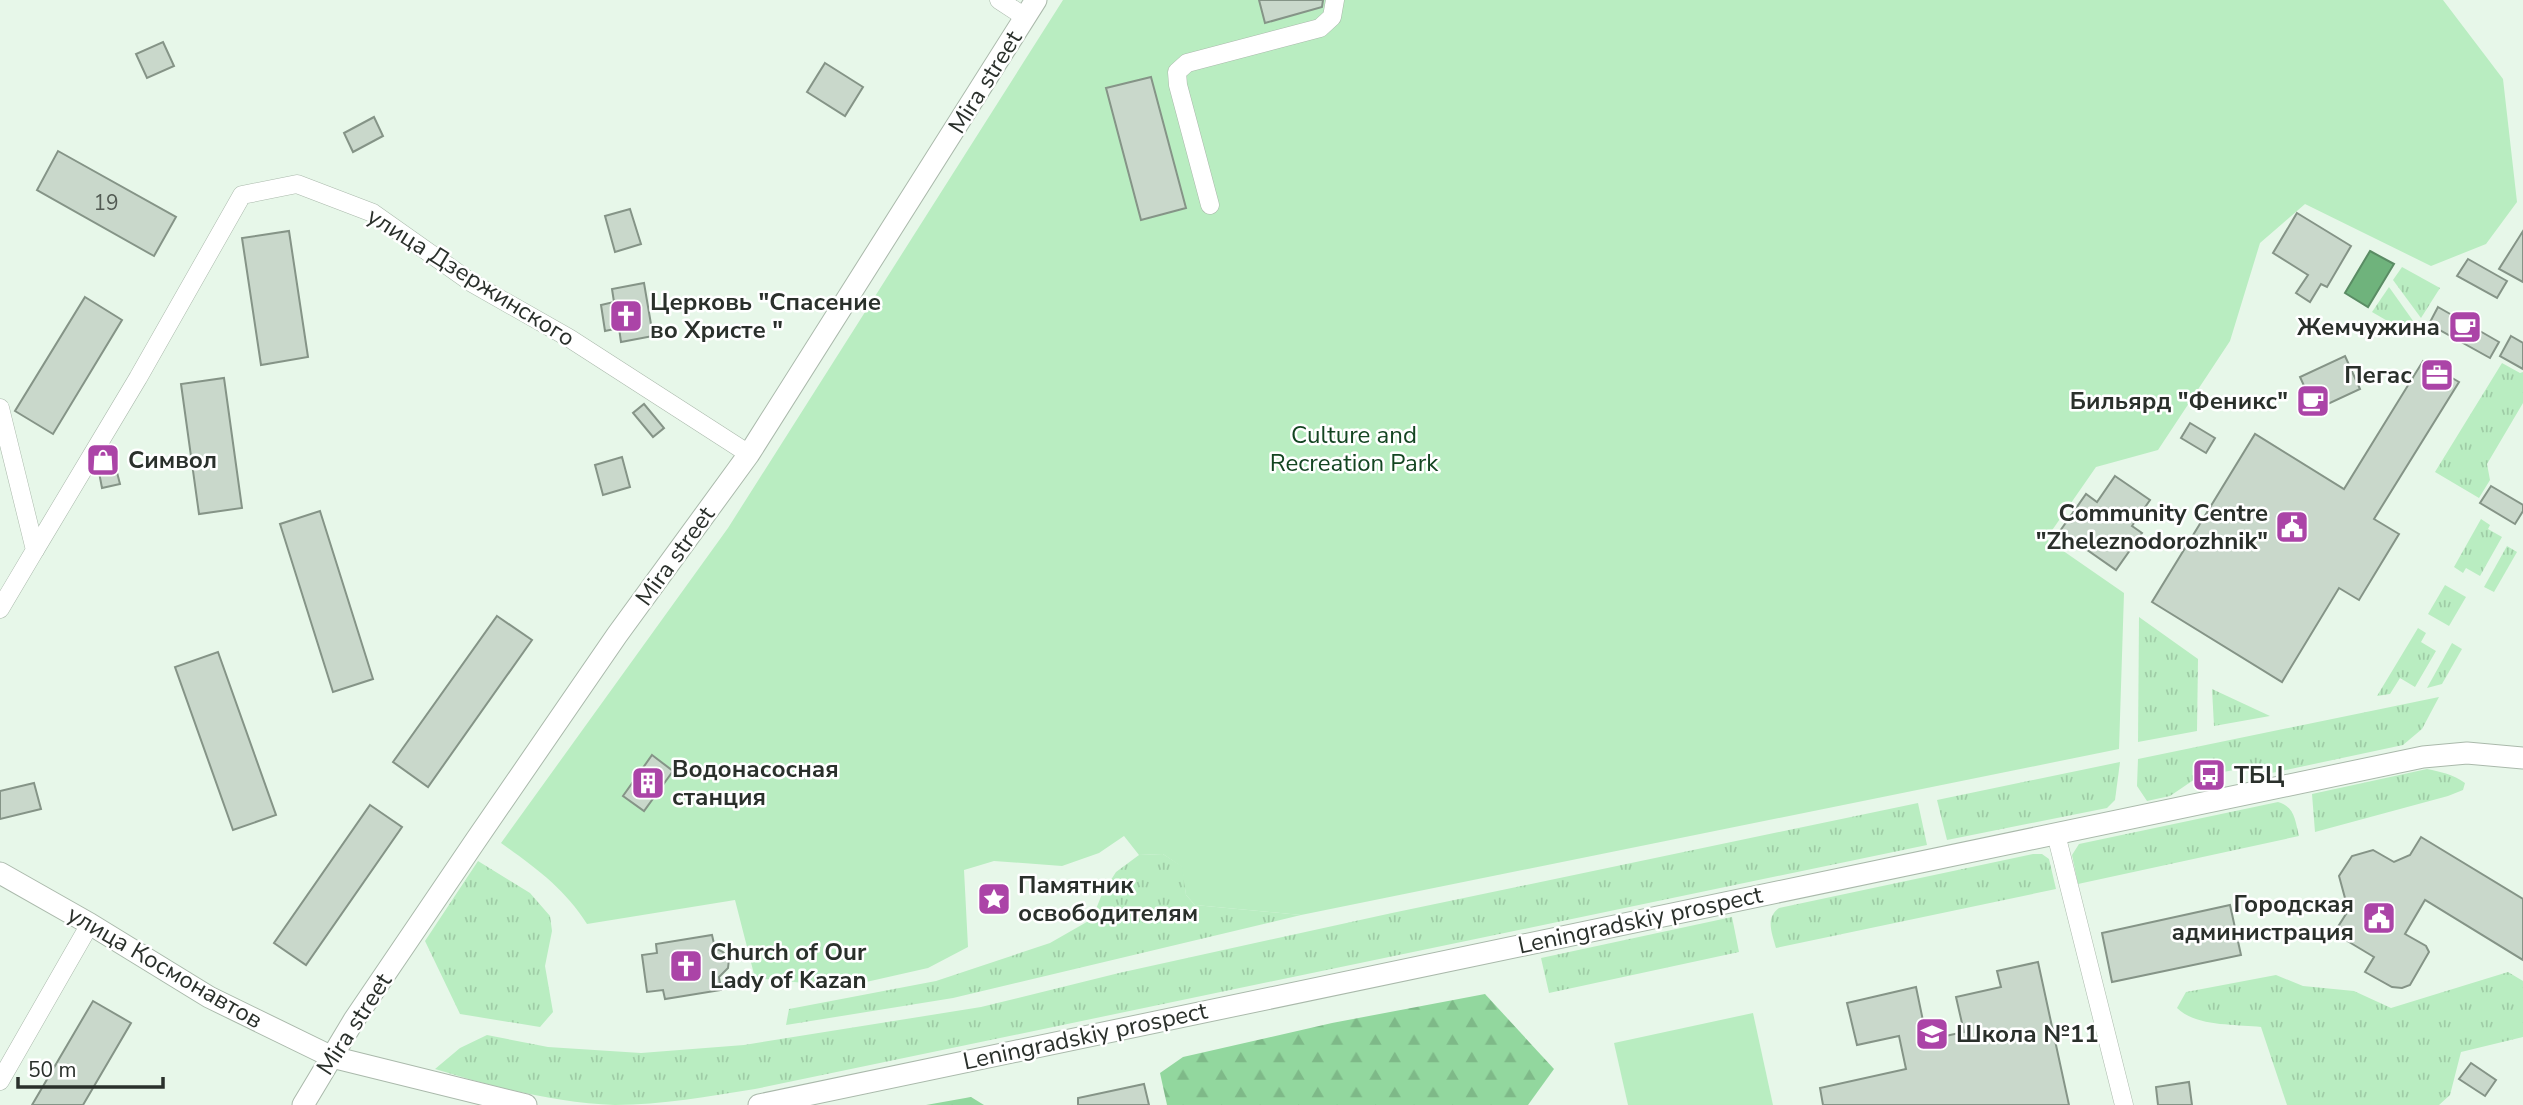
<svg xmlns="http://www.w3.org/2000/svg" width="2523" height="1105" viewBox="0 0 2523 1105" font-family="'Nunito Sans',sans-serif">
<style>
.grass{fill:url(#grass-tufts)}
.forest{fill:url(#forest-firs)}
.green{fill:#b9edc1}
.water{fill:#6fb37c;stroke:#5a8c64;stroke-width:2}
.building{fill:#c9d8cb;stroke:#859487;stroke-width:2}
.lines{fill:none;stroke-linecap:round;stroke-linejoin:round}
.minor-casing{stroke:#aab9ab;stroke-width:19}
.tertiary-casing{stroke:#aab9ab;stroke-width:23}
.minor{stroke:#fff;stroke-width:18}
.tertiary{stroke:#fff;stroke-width:21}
.labels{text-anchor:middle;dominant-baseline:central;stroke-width:5;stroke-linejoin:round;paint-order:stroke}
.number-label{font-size:21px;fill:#525a53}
.street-label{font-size:24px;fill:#2a302b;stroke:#fff}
.poi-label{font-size:24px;font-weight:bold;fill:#2a302b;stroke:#fff;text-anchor:start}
.park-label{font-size:24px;fill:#134521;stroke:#fff}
</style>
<defs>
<pattern id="grass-tufts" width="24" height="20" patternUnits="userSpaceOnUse" patternTransform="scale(1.75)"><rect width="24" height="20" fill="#b9edc1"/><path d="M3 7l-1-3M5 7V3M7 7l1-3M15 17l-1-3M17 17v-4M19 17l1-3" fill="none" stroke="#9fcca6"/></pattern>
<pattern id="forest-firs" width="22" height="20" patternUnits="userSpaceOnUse" patternTransform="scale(1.75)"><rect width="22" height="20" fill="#92d79e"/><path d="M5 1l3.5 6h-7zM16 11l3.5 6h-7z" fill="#7eb988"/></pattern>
</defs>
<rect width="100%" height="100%" fill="#e7f7e9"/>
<g class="grass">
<path d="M2402 267 2440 288 2421 318 2393 280Z"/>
<path d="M2389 287 2416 325 2410 334 2372 312Z"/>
<path d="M2502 363 2520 373 2523 372V403L2487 464 2490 480 2479 498 2435 472Z"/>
<path d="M2481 519 2490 525 2488 529 2502 537 2480 576 2466 568 2463 573 2454 567Z"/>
<path d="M2507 546 2517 552 2494 592 2484 587Z"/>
<path d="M2445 585 2466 597 2449 626 2428 614Z"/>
<path d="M2139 617 2198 659 2197 731 2138 742Z"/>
<path d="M2418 628 2426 633 2421 642 2436 651 2415 687 2400 678 2390 694 2377 696Z"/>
<path d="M2452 643 2462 649 2442 684 2427 688Z"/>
<path d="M2212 689 2270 716 2214 726Z"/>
<path d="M2439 697 2422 729 2403 745 2267 774 2244 768 2198 777 2170 796 2147 801 2137 786 2138 759Z"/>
<path d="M2120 762 2115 800 2107 808 1947 840 1937 800Z"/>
<path d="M2427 769C2441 772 2453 774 2465 783L2463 790 2448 796 2315 832 2312 794Z"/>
<path d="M2278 802C2295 807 2295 820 2299 836L2078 884 2072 855 2079 844Z"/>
<path d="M1918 803 1927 845 755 1089C709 1096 662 1105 615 1105 555 1103 493 1087 435 1069L460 1048 487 1035 548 1047 641 1053 744 1045 981 1007 1119 973 1392 913Z"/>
<path d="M1163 854 1183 867 1186 895 1195 905 1301 915 953 998 786 1025 789 1009 936 981 1050 943 1092 919 1102 894 1116 872 1139 855Z"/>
<path d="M2033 854H2042L2049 859 2056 889 1776 948C1772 933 1765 918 1779 908Z"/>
<path d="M478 861 530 893 550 916 552 931 545 966 553 1012 540 1027 460 1014 425 941Z"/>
<path d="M1732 917 1739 952 1549 993 1541 958Z"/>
<path d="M2508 972 2523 981V1037L2461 1052 2450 1095 2439 1105H2287L2261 1027C2236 1024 2196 1027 2177 1008L2186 992 2276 975 2303 986 2354 991 2391 1008Z"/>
</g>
<g class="forest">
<path d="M1485 994 1554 1069 1528 1105H1167L1160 1073 1183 1057 1332 1023Z"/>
<path d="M971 1097 984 1105H926Z"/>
</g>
<g class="green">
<path d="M1063 0H2443L2503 79 2517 202 2486 244 2431 266 2305 204 2260 243 2230 341 2158 450 2096 467 2046 539 2124 593 2119 749 1301 915 1195 905 1186 895 1182 867 1163 854 1139 855 1124 836 1099 853 1062 866 994 861 964 870 968 947 928 968 844 987 755 978 735 900 587 924C565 889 535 867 501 843L728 528Z"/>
<path d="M1753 1013 1773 1105H1628L1614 1043Z"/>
</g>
<path class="water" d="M2370 251 2394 264 2368 307 2345 293Z"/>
<g class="building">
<path d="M1259 0H1323L1322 7 1265 23Z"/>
<path d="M163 42 174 66 147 78 136 54Z"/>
<path d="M825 63 863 87 845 116 807 92Z"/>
<path d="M1151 77 1186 208 1141 220 1106 88Z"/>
<path d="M374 117 383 136 353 152 344 133Z"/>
<path d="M58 151 176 217 154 256 37 190Z"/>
<path d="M630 209 641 244 615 252 605 216Z"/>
<path d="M2297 213 2351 246 2327 287 2321 284 2310 302 2296 293 2308 275 2273 253Z"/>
<path d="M289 231 308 357 261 365 242 238Z"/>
<path d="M2523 231V282L2499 269Z"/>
<path d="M2468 259 2507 281 2497 298 2457 276Z"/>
<path d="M644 283 653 336 621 342 619 328 605 331 601 305 614 302 612 289Z"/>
<path d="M85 297 122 320 53 434 15 411Z"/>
<path d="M2438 307 2499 342 2490 358 2429 324Z"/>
<path d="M2511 336 2523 343V369L2500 356Z"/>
<path d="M2345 356 2360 389 2315 410 2300 377Z"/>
<path d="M2423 361 2459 382 2374 519 2399 534 2359 600 2339 588 2282 682 2152 602 2255 434 2344 489Z"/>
<path d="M224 378 242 508 199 514 181 384Z"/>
<path d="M644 404 664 428 653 437 633 413Z"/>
<path d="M2190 423 2215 438 2206 453 2181 438Z"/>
<path d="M112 453 120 484 102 488 98 467 105 455Z"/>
<path d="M622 457 630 487 603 495 595 465Z"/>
<path d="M2115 476 2150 500 2132 526 2142 533 2116 570 2060 531 2086 494 2097 502Z"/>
<path d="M2491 486 2523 505V511L2515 524 2480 503Z"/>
<path d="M320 511 373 679 333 692 280 524Z"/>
<path d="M497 616 532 640 428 787 393 762Z"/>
<path d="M218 652 276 815 233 830 175 667Z"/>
<path d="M652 755 673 771 644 811 623 796Z"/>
<path d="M34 783 41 809 0 819V791Z"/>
<path d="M370 805 402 827 306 965 274 943Z"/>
<path d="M2421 837 2523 899V960L2425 900 2405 934 2426 946 2429 952 2410 985 2402 988 2392 987 2365 972 2374 957 2334 933 2353 903 2345 898 2339 876 2352 856 2373 850 2394 862 2410 855Z"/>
<path d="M2230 905 2241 955 2112 982 2102 933Z"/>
<path d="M712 935 715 948 723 952 729 959 728 968 719 977 721 990 665 999 663 990 647 992 642 955 657 953 656 944Z"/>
<path d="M2038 962 2069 1105H1823L1820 1088 1906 1069 1899 1036 1857 1045 1847 1003 1916 987 1927 1040 1964 1032 1956 997 2001 987 1997 971Z"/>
<path d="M93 1001 131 1023 83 1105H32Z"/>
<path d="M2471 1063 2496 1080 2485 1096 2459 1079Z"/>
<path d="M2189 1082 2192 1105H2158L2156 1087Z"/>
<path d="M1144 1084 1149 1105H1078V1098Z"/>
</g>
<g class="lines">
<defs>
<g id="minor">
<path d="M999 0 1025 17"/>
<path d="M1210 205 1178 85 1177 72 1187 63 1320 28 1332 17 1335 0"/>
<path d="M0 408 35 550 0 609"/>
<path d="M35 550 138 378 242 195 297 184 373 213 472 283 569 338 749 454"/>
<path d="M2056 834 2124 1105"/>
<path d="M0 1081 90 924"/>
</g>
<g id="tertiary">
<path d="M0 873 90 924 209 997 332 1057 526 1105"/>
<path d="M303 1105 354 1020 476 840 617 635 749 454 1036 0"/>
<path d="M759 1105 2423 757 2467 753 2523 758"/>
</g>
</defs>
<use href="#minor" class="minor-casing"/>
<use href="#tertiary" class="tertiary-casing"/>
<use href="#minor" class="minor"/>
<use href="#tertiary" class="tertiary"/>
</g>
<defs>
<symbol id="church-square" viewBox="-11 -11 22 22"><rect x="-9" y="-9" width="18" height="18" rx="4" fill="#ab44a7" stroke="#fff"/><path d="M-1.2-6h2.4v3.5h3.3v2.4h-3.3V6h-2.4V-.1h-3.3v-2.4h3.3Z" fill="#fff"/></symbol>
<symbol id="cafe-square" viewBox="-11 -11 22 22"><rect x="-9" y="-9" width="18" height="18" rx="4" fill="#ab44a7" stroke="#fff"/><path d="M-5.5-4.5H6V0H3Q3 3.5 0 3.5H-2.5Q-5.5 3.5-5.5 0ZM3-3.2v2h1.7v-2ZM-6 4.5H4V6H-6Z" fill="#fff"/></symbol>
<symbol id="office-square" viewBox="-11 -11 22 22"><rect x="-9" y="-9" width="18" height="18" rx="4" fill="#ab44a7" stroke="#fff"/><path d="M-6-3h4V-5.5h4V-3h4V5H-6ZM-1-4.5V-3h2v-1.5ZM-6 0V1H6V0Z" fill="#fff"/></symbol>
<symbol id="shop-square" viewBox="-11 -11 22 22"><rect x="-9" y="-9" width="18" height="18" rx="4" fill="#ab44a7" stroke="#fff"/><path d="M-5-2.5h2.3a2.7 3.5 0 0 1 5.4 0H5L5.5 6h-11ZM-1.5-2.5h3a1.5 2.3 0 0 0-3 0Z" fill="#fff"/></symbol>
<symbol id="civic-square" viewBox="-11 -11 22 22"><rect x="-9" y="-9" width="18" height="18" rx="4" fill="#ab44a7" stroke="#fff"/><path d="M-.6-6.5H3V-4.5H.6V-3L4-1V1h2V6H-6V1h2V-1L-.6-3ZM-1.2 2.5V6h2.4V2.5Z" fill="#fff"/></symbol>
<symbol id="bus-square" viewBox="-11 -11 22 22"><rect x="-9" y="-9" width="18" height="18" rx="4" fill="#ab44a7" stroke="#fff"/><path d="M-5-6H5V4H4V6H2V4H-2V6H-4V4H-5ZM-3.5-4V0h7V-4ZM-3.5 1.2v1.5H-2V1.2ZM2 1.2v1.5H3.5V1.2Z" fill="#fff"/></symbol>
<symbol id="building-square" viewBox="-11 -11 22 22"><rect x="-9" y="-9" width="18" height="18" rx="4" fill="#ab44a7" stroke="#fff"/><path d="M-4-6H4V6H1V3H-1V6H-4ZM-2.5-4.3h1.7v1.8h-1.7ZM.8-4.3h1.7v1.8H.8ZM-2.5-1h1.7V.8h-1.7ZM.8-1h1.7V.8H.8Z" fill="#fff"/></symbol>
<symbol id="sight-square" viewBox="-11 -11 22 22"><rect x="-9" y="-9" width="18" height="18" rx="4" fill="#ab44a7" stroke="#fff"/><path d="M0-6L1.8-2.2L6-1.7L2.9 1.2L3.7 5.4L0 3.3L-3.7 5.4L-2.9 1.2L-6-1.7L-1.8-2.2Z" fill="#fff"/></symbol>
<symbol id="school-square" viewBox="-11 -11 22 22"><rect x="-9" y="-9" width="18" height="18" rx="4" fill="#ab44a7" stroke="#fff"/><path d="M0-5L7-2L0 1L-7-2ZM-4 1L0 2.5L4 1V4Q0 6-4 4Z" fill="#fff"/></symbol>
</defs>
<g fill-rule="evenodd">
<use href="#church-square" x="607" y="297" width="38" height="38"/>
<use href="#cafe-square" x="2446" y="308" width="38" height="38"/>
<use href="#office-square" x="2418" y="356" width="38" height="38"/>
<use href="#cafe-square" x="2294" y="382" width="38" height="38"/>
<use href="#shop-square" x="84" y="441" width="38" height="38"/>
<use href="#civic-square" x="2273" y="508" width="38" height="38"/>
<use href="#bus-square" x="2190" y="756" width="38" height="38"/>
<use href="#building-square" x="629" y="764" width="38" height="38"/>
<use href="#sight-square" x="975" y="880" width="38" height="38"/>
<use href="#civic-square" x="2360" y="899" width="38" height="38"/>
<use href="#church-square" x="667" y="947" width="38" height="38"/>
<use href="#school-square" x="1913" y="1015" width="38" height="38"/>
</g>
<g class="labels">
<g class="number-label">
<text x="106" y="203">19</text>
</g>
<g class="street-label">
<text transform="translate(985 82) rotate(-58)">Mira street</text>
<text transform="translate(471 277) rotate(32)">улица Дзержинского</text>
<text transform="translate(675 556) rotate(-54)">Mira street</text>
<text transform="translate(1640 920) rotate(-12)">Leningradskiy prospect</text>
<text transform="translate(165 967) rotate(30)">улица Космонавтов</text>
<text transform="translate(354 1024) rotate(-57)">Mira street</text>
<text transform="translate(1085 1036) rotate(-12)">Leningradskiy prospect</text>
</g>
<g class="poi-label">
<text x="650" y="302">Церковь "Спасение<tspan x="650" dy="28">во Христе "</tspan></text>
<text x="2440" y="327" text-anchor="end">Жемчужина</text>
<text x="2412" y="375" text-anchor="end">Пегас</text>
<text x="2288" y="401" text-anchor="end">Бильярд "Феникс"</text>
<text x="128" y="460">Символ</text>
<text x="2268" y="513" text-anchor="end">Сommunity Сentre<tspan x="2268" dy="28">"Zheleznodorozhnik"</tspan></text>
<text x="672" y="769">Водонасосная<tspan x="672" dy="28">станция</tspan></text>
<text x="2234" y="775">ТБЦ</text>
<text x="1018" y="885">Памятник<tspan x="1018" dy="28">освободителям</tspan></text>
<text x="2354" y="904" text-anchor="end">Городская<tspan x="2354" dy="28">администрация</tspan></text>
<text x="710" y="952">Church of Our<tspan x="710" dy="28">Lady of Kazan</tspan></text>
<text x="1956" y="1034">Школа №11</text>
</g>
<g class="park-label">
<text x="1354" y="435">Culture and<tspan x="1354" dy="28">Recreation Park</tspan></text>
</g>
</g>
<path d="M18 1077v10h145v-10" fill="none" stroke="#2a302b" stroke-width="3.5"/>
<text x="28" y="1077" font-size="21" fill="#2a302b" stroke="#ffffff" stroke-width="5" paint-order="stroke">50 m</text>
</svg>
